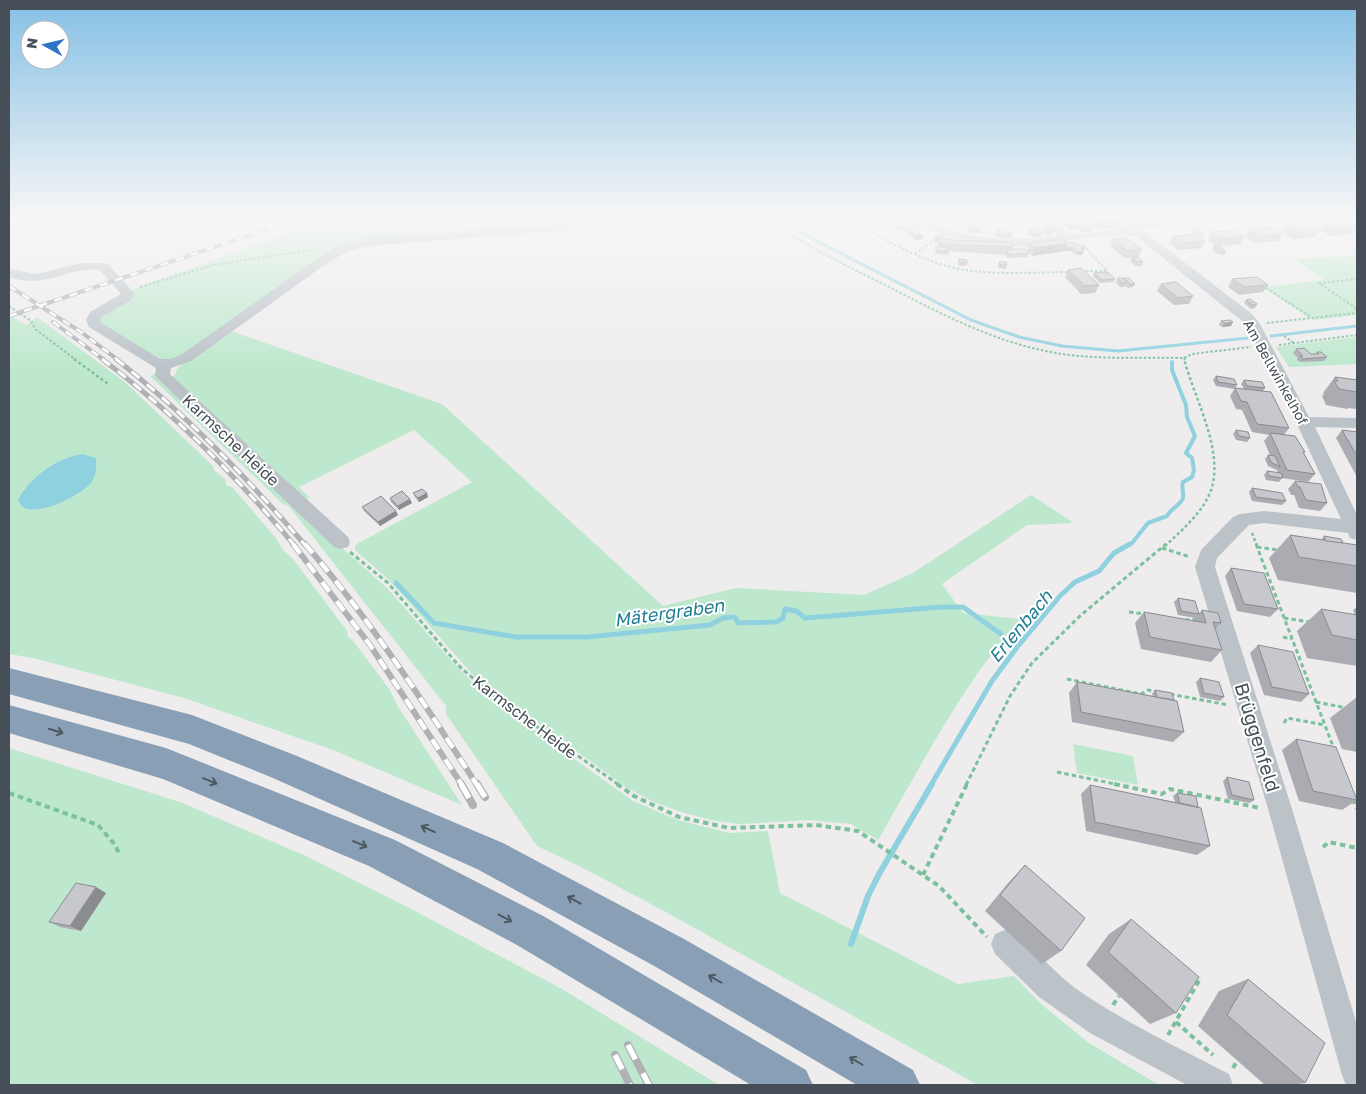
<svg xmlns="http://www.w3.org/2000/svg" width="1366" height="1094" viewBox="0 0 1366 1094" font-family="'Golos Text',sans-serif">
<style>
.green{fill:#bee8cd;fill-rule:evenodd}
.water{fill:#90d1e0}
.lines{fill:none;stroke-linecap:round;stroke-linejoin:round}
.stream-far3{stroke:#90d1e0;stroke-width:3}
.stream-far2{stroke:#90d1e0;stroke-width:4}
.stream-far1{stroke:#90d1e0;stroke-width:5}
.stream{stroke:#90d1e0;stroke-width:6}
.path-far3{stroke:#7bc19d;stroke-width:2;stroke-dasharray:2.5 2;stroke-linecap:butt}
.path-far2{stroke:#7bc19d;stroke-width:2.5;stroke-dasharray:3 2.5;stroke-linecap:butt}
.path-far1{stroke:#7bc19d;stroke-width:3;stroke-dasharray:4.5 3;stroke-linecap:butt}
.path{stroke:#7bc19d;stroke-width:4;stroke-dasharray:5.5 4;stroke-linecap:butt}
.minor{fill:#bbc3c9;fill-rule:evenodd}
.highway{fill:#899fb5;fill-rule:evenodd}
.rail-far3-casing{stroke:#afb1b5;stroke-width:4}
.rail-far2-casing{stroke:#afb1b5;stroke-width:5}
.rail-far1-casing{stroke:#afb1b5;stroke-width:6}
.rail-casing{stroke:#afb1b5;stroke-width:8}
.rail-far3{stroke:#fff;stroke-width:2.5;stroke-dasharray:8;stroke-linecap:butt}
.rail-far2{stroke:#fff;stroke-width:3;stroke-dasharray:10;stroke-linecap:butt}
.rail-far1{stroke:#fff;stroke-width:4.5;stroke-dasharray:12;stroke-linecap:butt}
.rail{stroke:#fff;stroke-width:5.5;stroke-dasharray:16;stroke-linecap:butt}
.wall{fill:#abacb1}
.shaded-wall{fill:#8b8c90}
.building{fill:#c7c8ce;stroke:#8b8c90}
.oneway{stroke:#4d5760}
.labels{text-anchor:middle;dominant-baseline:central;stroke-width:4;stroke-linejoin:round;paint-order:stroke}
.far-street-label{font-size:14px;fill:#464f57;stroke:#fff}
.street-label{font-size:16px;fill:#464f57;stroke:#fff}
.water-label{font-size:18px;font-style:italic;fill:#1d7d93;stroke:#fff}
.near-street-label{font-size:19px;fill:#464f57;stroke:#fff}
</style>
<rect width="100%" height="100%" fill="#eeecec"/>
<g class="green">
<path d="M336 216H541V227L358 241 176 359 163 361 99 323 100 318 133 293 131 290Z"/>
<path d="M1357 256V315L1314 320 1306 316 1263 287 1324 280 1294 259Z"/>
<path d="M13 317 26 325 37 317 126 383 213 466 214 470 226 480V485L233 488 275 537 283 550 293 559 347 631 348 637 354 642 390 690 397 705 462 805 333 750 184 698 33 658 9 654V318ZM83 454 96 458C99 491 69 499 43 508L23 490C44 472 56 461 83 454Z"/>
<path d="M228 330 442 404 663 606 736 588 864 595 913 573 1031 495 1074 523 1027 525 942 584 963 613 1020 619C962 685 922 764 878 840L851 824 810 820 740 824 715 821 681 812 654 802 627 788 474 676 390 581 355 550V545L472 482 414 430 299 487 310 498 300 499 173 380C178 357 210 343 228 330Z"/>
<path d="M1357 337V364L1289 367 1276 347Z"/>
<path d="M159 372 332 539 387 588 448 657 473 683 502 707 633 801 678 820 729 833 768 831 780 893 958 984 1014 976 1041 1004 1089 1043 1159 1085H978L662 910 583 868 537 846 446 714V706L288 505 283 504 150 376Z"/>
<path d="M1073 744 1133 756 1138 785 1077 773Z"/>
<path d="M9 748 180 802 306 856 415 911 562 989 719 1085H9Z"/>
</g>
<path class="water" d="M83 454 96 458C97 467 96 477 90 484 79 496 41 515 25 508 21 507 20 503 18 500 29 478 58 457 83 454Z"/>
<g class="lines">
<g class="stream-far3">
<path d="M775 216 807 236 971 320 1019 337 1062 346 1118 351 1248 338"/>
<path d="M1271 336 1357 326"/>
</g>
<path class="stream-far2" d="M1127 546 1132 543 1148 523 1167 516C1171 508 1181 505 1183 498 1184 492 1181 488 1183 482L1192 477 1194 470 1192 458 1186 453 1195 436 1187 417 1186 405 1172 370V362"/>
<g class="stream-far1">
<path d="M396 583 434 623 516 637H587L710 625 723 618 735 617 738 623 776 622 783 618 785 609 796 611 805 618 942 607H963L1001 634"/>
<path d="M931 785 992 681 1018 646 1060 596 1075 582 1099 571 1114 553 1130 544"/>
</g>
<path class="stream" d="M851 944 868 896 879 874 932 784"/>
<g class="path-far3">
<path d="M762 216C802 244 847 266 891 288 943 315 997 343 1056 353 1098 360 1141 357 1184 358L1192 354 1251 347"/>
<path d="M848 216C875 235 908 254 940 264 979 277 1029 272 1070 272"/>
<path d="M1083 245 1107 271H1083"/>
<path d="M915 254 936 239"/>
<path d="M1357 279 1319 283 1357 309"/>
<path d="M140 287 213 265 317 249"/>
<path d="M1266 288 1311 317"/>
<path d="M9 306 31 321 35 329 76 360"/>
<path d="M1267 323 1357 313"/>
<path d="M1284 336 1294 343"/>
<path d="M1279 345 1357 335"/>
<path d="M1184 358 1185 360"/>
</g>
<g class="path-far2">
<path d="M74 359 108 384"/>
<path d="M1252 533 1257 546"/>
<path d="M1165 546C1181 531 1201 514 1210 493 1226 453 1194 398 1184 359"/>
</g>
<g class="path-far1">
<path d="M1256 544 1334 749"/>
<path d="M1257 547 1278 550"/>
<path d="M1162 548 1190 557"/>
<path d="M350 552 388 583 460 667 495 697 619 785"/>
<path d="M1129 612 1145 614"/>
<path d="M1284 618 1310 622"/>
<path d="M1185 620 1196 619"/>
<path d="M1283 637 1292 639"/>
<path d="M1067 679 1141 694 1148 690 1157 692"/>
<path d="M1170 694 1228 705"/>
<path d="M1316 702 1347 708"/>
<path d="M1284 723 1287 718 1325 725"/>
<path d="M1057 772 1120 785"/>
<path d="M966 785 1010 696 1032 663 1081 615 1166 544"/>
</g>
<g class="path">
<path d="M617 784 634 796 679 817 729 828 816 825 858 831 939 886 987 937"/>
<path d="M1114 784 1162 794 1170 789 1260 808"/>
<path d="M9 793 98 825 116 846 119 855"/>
<path d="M1353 799 1357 809"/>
<path d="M1323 847 1329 842 1357 848"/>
<path d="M923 875 967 784"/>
<path d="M1113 1005 1119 996"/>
<path d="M1176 1022 1213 1055"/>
<path d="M1168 1035 1201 977"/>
<path d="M1233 1068 1237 1061"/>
</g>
<g class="minor">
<path d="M581 216H593L586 224 568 230 368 246 346 252 323 266 191 361 171 368 170 374 348 537 350 542 348 547 341 549 334 547 157 378 155 375 156 368 89 327 86 320 90 312 121 294 100 270C66 266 49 290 9 277V269L36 274 82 263H104L108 264 135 294 130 301 101 317 100 322 160 359H171L181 355 315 260 338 246 368 238 566 224 578 220Z"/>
<path d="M904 216C921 214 933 224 948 229 983 241 1021 241 1057 235L1032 216H1044L1069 234 1127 229 1113 216H1124L1133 222 1216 216H1256L1250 219 1141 229 1252 314 1260 324 1309 417 1357 418V428L1315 427 1357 515V540L1350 538 1348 533 1264 523 1249 525 1217 558 1215 567 1293 812 1357 1025V1085H1346L1342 1075 1269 812 1195 567 1201 550 1233 517 1240 514 1264 511 1341 519 1296 422 1247 325 1136 236 1089 237 1031 247 994 246 941 234Z"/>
<path d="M1005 930C1027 939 1053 972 1075 988 1124 1022 1177 1047 1229 1074L1233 1085H1187L1090 1033 1039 997 995 954 991 944 995 934Z"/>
</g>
<g class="highway">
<path d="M9 668 192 715 297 756 503 843 684 939 913 1070 920 1085H857L656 967 477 869 273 778 189 744 9 694Z"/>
<path d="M9 705 166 748 395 840 545 917 806 1070 813 1085H751L517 945 369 866 163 779 9 733Z"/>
</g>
<defs>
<g id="rail-far3">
<path d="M9 286 81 332 118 360"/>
<path d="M9 316 307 216"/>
<path d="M53 322 104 360"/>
</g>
<g id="rail-far2">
<path d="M102 359C174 413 237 477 295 546"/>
<path d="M116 359C186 414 247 478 306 546"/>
</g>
<g id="rail-far1">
<path d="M293 544 370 645 462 785"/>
<path d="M305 544C370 619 424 703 477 785"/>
</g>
<g id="rail">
<path d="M461 784 473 805"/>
<path d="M477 784 485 797"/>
<path d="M628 1045 649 1085"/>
<path d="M615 1055 630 1085"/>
</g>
</defs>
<use href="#rail-far3" class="rail-far3-casing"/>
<use href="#rail-far2" class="rail-far2-casing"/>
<use href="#rail-far1" class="rail-far1-casing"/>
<use href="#rail" class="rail-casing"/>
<use href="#rail-far3" class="rail-far3"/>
<use href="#rail-far2" class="rail-far2"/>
<use href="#rail-far1" class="rail-far1"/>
<use href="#rail" class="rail"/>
</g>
<g class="wall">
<path d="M594 216H649L595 221Z"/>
<path d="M869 216H898H897L899 218 910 225 920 227 919 231 923 239 915 240 902 230H897L887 218 873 219Z"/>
<path d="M925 216H985L987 218 986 222H974L971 218H939L938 221 929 222 925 218Z"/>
<path d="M991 216H1029L1005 219 1002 217 994 218Z"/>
<path d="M1049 216H1067L1066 218 1078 225 1077 229 1069 230 1059 222V220L1058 221Z"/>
<path d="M1083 216H1117L1121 221 1118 229 1093 227 1091 225 1093 221H1099L1097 219 1084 218Z"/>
<path d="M1324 222 1357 226 1352 234 1330 236 1319 229Z"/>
<path d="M1079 224 1093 228 1091 232H1079L1077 227Z"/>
<path d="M1287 225 1320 230 1315 237 1293 239 1282 233Z"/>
<path d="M1194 226 1204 234 1202 237H1201L1205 241 1201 248 1179 250 1169 243 1173 236 1194 234 1191 232Z"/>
<path d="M968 227 981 230 980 233 971 234 967 230Z"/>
<path d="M1043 228 1053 232 1051 234 1047 235 1041 231Z"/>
<path d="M1250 229 1282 234 1278 241 1255 243 1245 236Z"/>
<path d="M996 230 1012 234 1011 238H999L995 234Z"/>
<path d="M1029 230 1041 236 1032 237 1028 234Z"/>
<path d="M1211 232 1244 237 1240 244 1220 246 1226 251 1224 255H1220L1212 250 1214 246H1216L1208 240Z"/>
<path d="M945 236 944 238 953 240 1004 242 1012 249 1027 250 1029 243H1067L1085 248 1082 255H1077L1071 251H1065L1032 256 1028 252 1029 253 1028 257 1007 258 1006 255 949 251 948 255 936 254 935 250 936 246H938V243L934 242 935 238Z"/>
<path d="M1113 239 1142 249 1138 257 1125 258 1110 246Z"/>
<path d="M1132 258 1143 262 1142 266H1136L1130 262Z"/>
<path d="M959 259 967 263 966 266H959L958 263Z"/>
<path d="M999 262 1007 265 1006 269 998 268V265Z"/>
<path d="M1068 270 1099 285 1095 293 1081 294 1065 277Z"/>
<path d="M1094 273 1115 279 1114 282 1100 283 1093 276Z"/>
<path d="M1118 278 1123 279 1124 278 1135 284 1133 287 1128 288 1125 285V287H1120L1116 282Z"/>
<path d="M1232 279 1268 285 1263 292 1239 295 1228 287Z"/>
<path d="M1161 284 1193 296 1189 304 1174 305 1157 291Z"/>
<path d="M1246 300 1257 304 1255 308 1251 309 1244 303Z"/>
<path d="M1221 321 1231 326 1222 327 1219 325Z"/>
<path d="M1296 349 1311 354H1315L1317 352 1327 357 1324 361 1300 362 1297 360 1298 358 1293 353Z"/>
<path d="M1216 376 1237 385 1234 389 1216 386 1213 380Z"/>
<path d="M1335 377 1357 380V409L1348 408 1347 409 1326 405 1322 396 1324 394 1323 393Z"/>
<path d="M1244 380 1265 388 1263 391 1289 428 1284 435 1305 452 1303 453 1315 474 1308 482 1282 478 1279 482 1266 480 1264 475 1267 471 1278 473 1277 470 1268 466 1265 459 1268 455H1270L1264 441 1269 435 1252 432 1242 410 1236 409 1230 396 1235 388 1244 389 1241 384Z"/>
<path d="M1236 430 1250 438 1247 442 1236 440 1233 434Z"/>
<path d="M1342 430 1357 432V477L1336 438Z"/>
<path d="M1295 481 1327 503 1320 511 1299 508 1294 495H1291L1288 489Z"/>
<path d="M1252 488 1286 501 1282 505 1252 501 1249 492Z"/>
<path d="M413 493 428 497 419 502 415 497Z"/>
<path d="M390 498 412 503 399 510 391 502Z"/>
<path d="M362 507 398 515 380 526 364 511Z"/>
<path d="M1290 535 1321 540 1324 536 1343 543 1357 545V593L1278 580 1269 558Z"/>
<path d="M1231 568 1278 609 1270 617 1237 611 1225 576Z"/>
<path d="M1178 598 1199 613 1202 610 1221 623 1215 629 1222 650 1211 662 1141 649 1135 623 1144 612 1193 621 1196 618 1178 615 1174 602Z"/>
<path d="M1357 607V666L1307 658 1297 631 1321 609 1355 615 1353 610Z"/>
<path d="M1258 645 1309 694 1301 702 1264 695 1250 653Z"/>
<path d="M1200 678 1224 697 1220 701 1200 697 1196 682Z"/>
<path d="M1077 682 1153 696 1152 694 1155 690 1174 700 1184 732 1173 742 1072 722 1069 693Z"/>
<path d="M1357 697V752L1342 749 1330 718Z"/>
<path d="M1296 739 1357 800 1342 810 1299 801 1282 750Z"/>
<path d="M1227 777 1254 800 1250 803 1228 799 1223 781Z"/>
<path d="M1090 785 1175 802 1173 796 1177 793 1198 807 1210 846 1197 855 1086 831 1081 794Z"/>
<path d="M1025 865 1061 951 1042 964 985 911 1009 882Z"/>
<path d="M106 893 81 931 60 927 49 922Z"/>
<path d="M1131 919 1176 1013 1150 1024 1086 965 1109 934Z"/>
<path d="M1248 979 1305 1083 1293 1085H1265L1198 1026 1219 991Z"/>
</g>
<g class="shaded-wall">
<path d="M873 216H888L887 218 873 219Z"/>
<path d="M994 216H1002V217L994 218Z"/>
<path d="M1006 216H1029L1005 219Z"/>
<path d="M1067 216 1065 220 1060 219 1058 221 1059 217Z"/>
<path d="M1078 225 1077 229 1069 230 1071 226Z"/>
<path d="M903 226 902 230H897L898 227Z"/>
<path d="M1051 229H1054L1051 234 1047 235 1049 231Z"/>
<path d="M1043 233 1041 236 1032 237 1034 234Z"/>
<path d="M923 235V239L915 240 916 236Z"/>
<path d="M1068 243 1065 251 1032 256 1035 248Z"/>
<path d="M1072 247 1071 251H1066L1067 248Z"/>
<path d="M1085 248 1082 255H1077L1078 252 1081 249Z"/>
<path d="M1233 322 1231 326 1222 327 1225 323Z"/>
<path d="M427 493 428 497 419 502 418 498Z"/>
<path d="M410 499 412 503 399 510 398 506Z"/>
<path d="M396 511 398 515 380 526 378 522Z"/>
<path d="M96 887 106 893 81 931 70 926Z"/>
</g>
<g class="building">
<path d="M889 216H896L899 218 906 217 909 220H905L910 225 917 224 920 227 916 228 923 235 916 236 903 226 898 227Z"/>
<path d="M927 216H937L939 218H930Z"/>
<path d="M973 216H985L987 218H975Z"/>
<path d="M1057 216H1067L1059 217Z"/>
<path d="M1102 216H1117L1121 221H1105Z"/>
<path d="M1067 218 1078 225 1071 226 1060 219Z"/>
<path d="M1345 220 1357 226 1335 229 1324 222Z"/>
<path d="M1093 221 1102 222 1104 224H1094Z"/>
<path d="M1309 223 1320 230 1298 232 1287 225Z"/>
<path d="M1079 224H1090L1093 228 1080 229Z"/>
<path d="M978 226 981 230H972L968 227Z"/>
<path d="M1050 226 1054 229H1051L1052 231H1049L1043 228Z"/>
<path d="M1194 226 1204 234H1200L1193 228Z"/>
<path d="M1272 227 1282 234 1260 236 1250 229Z"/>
<path d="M1038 229 1043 233 1034 234 1029 230Z"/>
<path d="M996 230H1009L1012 234 1000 235Z"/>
<path d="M1234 230 1244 237 1221 239 1211 232Z"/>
<path d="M940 234 945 236 942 238 939 237V240L935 238Z"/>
<path d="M1196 234 1205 241 1182 243 1173 236Z"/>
<path d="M939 237 953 240 1004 242 1012 243 1013 247H1009L941 244Z"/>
<path d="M1127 238 1142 249 1128 251 1113 239Z"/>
<path d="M1056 240H1064L1068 243 1035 248 1029 243Z"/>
<path d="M1073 242 1085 248 1081 249 1084 251 1078 252 1072 247 1067 248 1066 247 1068 243H1067Z"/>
<path d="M936 246 948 248 949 251H937Z"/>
<path d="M1214 246H1218L1226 251 1222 252Z"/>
<path d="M1012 249H1025L1029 253 1009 255 1007 251Z"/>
<path d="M1138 257 1143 262H1138L1132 258Z"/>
<path d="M959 259 967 260V263L960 262Z"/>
<path d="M999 262H1006L1007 265H1000Z"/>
<path d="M1081 268 1099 285 1085 286 1068 270Z"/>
<path d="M1108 272 1115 279 1102 280 1094 273Z"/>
<path d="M1257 277 1268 285 1244 287 1232 279Z"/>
<path d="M1118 278H1123L1126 283H1122Z"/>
<path d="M1124 278H1129L1135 284H1130Z"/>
<path d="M1176 282 1193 296 1178 298 1161 284Z"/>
<path d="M1250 299 1257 304 1253 305 1246 300Z"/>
<path d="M1230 320 1233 322 1225 323 1221 321Z"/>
<path d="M1304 348 1311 354H1319L1317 352H1321L1327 357 1303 359 1300 356H1303L1296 349Z"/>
<path d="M1216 376 1234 379 1237 385 1218 382Z"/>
<path d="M1335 377 1357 380V392L1339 389 1334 381H1338Z"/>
<path d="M1244 380 1262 382 1265 388 1247 386Z"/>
<path d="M1235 388 1271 392 1289 428 1257 424 1247 402 1241 401Z"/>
<path d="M1236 430 1248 432 1250 438 1239 436Z"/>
<path d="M1342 430 1357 432V456Z"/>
<path d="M1270 433 1295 436 1305 452H1303L1315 474 1287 470Z"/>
<path d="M1268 455 1275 456 1280 467 1271 462Z"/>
<path d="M1267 471 1281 473 1283 478 1269 476Z"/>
<path d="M1295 481 1321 484 1327 503 1306 500 1300 487H1298Z"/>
<path d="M1252 488 1282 493 1286 501 1256 497Z"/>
<path d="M422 489 427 493 418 498 413 493Z"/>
<path d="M402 491 410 499 398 506 390 498Z"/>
<path d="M381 496 396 511 378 522 362 507Z"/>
<path d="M1290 535 1357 545V566L1299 557Z"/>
<path d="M1324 536 1341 539 1343 543 1326 541Z"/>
<path d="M1231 568 1264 573 1278 609 1244 604Z"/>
<path d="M1178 598 1195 601 1199 614 1181 611Z"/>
<path d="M1321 609 1357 615V640L1332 635Z"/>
<path d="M1202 610 1218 613 1221 623 1213 622 1222 650 1150 637 1144 612 1206 623Z"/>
<path d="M1258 645 1293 652 1309 694 1272 687Z"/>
<path d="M1200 678 1219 682 1224 697 1204 693Z"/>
<path d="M1077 682 1177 701 1184 732 1081 712Z"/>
<path d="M1155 690 1172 693 1174 700 1157 697Z"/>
<path d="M1296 739 1336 747 1357 800 1313 791Z"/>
<path d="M1227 777 1249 782 1254 800 1232 795Z"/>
<path d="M1090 785 1201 808 1210 846 1095 822Z"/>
<path d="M1177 793 1196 796 1198 807 1180 803Z"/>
<path d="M1025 865 1085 918 1061 951 1000 895Z"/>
<path d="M76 883 96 887 70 926 49 922Z"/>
<path d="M1131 919 1199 977 1176 1013 1108 952Z"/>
<path d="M1248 979 1325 1043 1305 1083 1227 1015Z"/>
</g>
<defs><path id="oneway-shaft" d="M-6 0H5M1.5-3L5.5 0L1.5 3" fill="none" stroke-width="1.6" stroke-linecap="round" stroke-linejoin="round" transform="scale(1.25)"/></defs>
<g class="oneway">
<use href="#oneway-shaft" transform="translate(56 731) rotate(17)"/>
<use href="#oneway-shaft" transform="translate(210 781) rotate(22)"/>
<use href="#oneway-shaft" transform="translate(428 829) rotate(-156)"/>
<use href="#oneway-shaft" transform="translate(360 844) rotate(23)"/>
<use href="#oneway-shaft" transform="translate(574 900) rotate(-151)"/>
<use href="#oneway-shaft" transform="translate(505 918) rotate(28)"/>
<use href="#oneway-shaft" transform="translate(715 979) rotate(-150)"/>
<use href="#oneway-shaft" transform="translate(856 1061) rotate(-150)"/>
</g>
<linearGradient id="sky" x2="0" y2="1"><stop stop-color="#85c0e5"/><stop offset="0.59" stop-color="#f7f6f6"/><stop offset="1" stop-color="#f7f6f6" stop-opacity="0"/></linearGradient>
<rect width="1366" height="369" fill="url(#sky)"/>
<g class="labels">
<g class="far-street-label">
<text transform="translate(1276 372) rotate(61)">Am Bellwinkelhof</text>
</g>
<g class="street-label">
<text transform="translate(231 440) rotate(43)">Karmsche Heide</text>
<text transform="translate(525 717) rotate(37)">Karmsche Heide</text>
</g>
<g class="water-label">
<text transform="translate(669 612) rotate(-8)">Mätergraben</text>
<text transform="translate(1020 626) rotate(-50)">Erlenbach</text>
</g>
<g class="near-street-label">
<text transform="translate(1258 737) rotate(73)">Brüggenfeld</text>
</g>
</g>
<rect width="1366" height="1094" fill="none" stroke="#464f57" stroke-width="20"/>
<g transform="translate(45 45) rotate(278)"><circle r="24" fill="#ffffff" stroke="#b5b9bc"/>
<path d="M0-4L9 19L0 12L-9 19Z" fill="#2e74c6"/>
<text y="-8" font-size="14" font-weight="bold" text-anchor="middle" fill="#464f57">N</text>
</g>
</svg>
